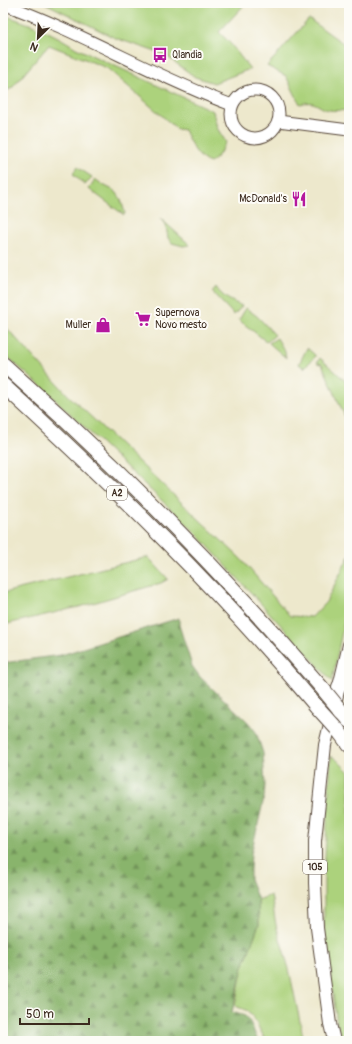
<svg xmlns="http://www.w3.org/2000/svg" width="352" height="1044" viewBox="0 0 352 1044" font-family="Pangolin,sans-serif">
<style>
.green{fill:#acd27c;stroke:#747e4d}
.forest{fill:url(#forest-firs);stroke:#626f45}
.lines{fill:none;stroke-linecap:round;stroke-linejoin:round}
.secondary-casing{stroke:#564638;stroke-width:13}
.primary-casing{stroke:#564638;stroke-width:14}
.motorway-casing{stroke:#564638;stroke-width:16}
.secondary{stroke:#fff;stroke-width:11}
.primary{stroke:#fff;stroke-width:12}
.motorway{stroke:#fff;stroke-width:14}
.motorway-bridge-casing{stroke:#564638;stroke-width:16;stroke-linecap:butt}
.motorway-bridge{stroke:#fff;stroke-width:14}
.labels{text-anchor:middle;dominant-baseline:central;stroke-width:4;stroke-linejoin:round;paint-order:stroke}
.shield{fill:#fdfcf7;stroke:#75695f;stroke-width:1}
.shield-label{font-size:9px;font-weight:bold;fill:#3b2a1e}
.poi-label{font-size:10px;fill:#3b2a1e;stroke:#fdfcf7;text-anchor:start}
</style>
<defs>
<pattern id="forest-firs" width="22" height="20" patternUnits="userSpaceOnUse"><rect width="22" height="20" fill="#89b46c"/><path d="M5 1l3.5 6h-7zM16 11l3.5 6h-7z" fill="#719358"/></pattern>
</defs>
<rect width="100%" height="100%" fill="#fdfcf7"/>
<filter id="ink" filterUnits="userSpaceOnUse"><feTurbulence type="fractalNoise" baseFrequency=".025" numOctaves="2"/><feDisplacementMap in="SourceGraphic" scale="8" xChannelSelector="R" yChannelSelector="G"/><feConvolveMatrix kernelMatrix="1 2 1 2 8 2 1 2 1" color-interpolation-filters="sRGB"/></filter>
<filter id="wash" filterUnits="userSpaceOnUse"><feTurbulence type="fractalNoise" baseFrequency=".012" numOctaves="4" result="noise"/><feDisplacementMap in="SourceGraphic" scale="16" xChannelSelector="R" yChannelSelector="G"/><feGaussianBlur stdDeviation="0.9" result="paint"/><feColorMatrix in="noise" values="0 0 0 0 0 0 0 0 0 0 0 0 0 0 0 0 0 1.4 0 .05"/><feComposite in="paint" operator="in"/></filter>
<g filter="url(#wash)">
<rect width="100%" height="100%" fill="#ede8cc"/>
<g class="green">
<path d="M45 3H246L219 32 230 43 250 69 214 83 195 77 165 55 115 38Z"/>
<path d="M3 15C29 23 54 33 76 48L213 111 217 128 226 142 218 156 210 163C197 159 190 142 184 130L177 129 107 68 49 45 12 88 8 90H3Z"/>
<path d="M309 19 344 44 349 36V111C342 110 335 111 329 110 317 108 317 99 300 104L286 76 267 66Z"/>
<path d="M77 167 92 177 85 185 73 174Z"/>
<path d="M95 179 103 185 113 190 117 193 121 200 125 213 124 215 89 189Z"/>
<path d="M160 218 190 245 183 246 172 243 168 238 166 226Z"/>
<path d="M216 287C222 297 231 301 242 306L234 315 212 292Z"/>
<path d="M246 308 258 317 275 335 267 342 239 320Z"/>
<path d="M3 324 67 394 241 559 290 616 312 617 326 602 349 556V603L346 612 332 681 196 533 42 387 3 353Z"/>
<path d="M277 338 285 352 286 358 269 343Z"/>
<path d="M307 348 315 355V357L304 368 299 364Z"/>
<path d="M320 358 349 384V426L322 364 317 363Z"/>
<path d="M148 557 168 579 161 583 83 606 3 625V593Z"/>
<path d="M331 756 336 759 349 772V1041H341L337 1024 324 925V872Z"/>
<path d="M271 895 276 925 289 969 304 1041H266L253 1017 248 1011 235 1006 243 967 259 924 258 900Z"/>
</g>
<path class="forest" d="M179 618V625L192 666 200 677 248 722 256 732 263 753 265 785 264 798 251 854 250 870V880L258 900 259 924 243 967 232 1012 245 1016 250 1022 258 1041H3V663L61 655Z"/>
</g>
<g filter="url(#ink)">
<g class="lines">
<defs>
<g id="secondary">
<path d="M3 4C82 32 153 76 232 105"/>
<circle cx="255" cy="114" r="24"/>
<path d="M278 121 349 130"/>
</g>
<path id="primary" d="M334 1041 330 1024 317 928 315 883V841L325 745 349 645"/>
<g id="motorway">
<path d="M3 364C24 383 45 402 66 421 156 505 242 595 323 689"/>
<path d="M3 385C114 487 221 592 317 707"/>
<path d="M339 687 349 669"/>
<path d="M341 711 349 721"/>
<path d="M337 729 349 745"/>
</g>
</defs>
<use href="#secondary" class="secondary-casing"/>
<use href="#primary" class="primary-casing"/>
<use href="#motorway" class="motorway-casing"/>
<use href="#secondary" class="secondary"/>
<use href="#primary" class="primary"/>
<use href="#motorway" class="motorway"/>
<defs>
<g id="motorway-bridge">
<path d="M323 689 341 711"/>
<path d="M317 707 337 729"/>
</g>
</defs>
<use href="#motorway-bridge" class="motorway-bridge-casing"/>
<use href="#motorway-bridge" class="motorway-bridge"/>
</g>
</g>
<defs>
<symbol id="bus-bare" viewBox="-9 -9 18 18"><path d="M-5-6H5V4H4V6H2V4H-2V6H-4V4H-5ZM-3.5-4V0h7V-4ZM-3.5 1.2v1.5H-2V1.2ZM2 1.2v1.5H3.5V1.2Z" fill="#b5179e" stroke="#fdfcf7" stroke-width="2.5" paint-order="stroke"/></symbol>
<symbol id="restaurant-bare" viewBox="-9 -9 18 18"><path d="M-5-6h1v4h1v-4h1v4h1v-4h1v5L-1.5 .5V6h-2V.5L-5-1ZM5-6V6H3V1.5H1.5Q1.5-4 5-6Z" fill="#b5179e" stroke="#fdfcf7" stroke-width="2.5" paint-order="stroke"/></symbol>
<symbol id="supermarket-bare" viewBox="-9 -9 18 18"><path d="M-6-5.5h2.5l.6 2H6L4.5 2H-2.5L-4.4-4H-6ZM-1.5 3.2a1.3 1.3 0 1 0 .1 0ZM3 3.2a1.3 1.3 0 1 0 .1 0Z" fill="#b5179e" stroke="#fdfcf7" stroke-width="2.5" paint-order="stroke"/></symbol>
<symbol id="shop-bare" viewBox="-9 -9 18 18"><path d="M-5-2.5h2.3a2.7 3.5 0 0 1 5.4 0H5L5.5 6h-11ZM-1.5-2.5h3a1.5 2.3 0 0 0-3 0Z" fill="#b5179e" stroke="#fdfcf7" stroke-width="2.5" paint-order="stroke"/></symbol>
</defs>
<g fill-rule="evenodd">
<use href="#bus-bare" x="149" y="44" width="22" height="22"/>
<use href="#restaurant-bare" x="288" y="188" width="22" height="22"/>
<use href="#supermarket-bare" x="132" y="308" width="22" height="22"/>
<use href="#shop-bare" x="92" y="314" width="22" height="22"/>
</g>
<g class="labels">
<g class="shield">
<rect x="107" y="486" width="20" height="14" rx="3"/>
<rect x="303" y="860" width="24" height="14" rx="3"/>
</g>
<g class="shield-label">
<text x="117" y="493">A2</text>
<text x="315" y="867">105</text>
</g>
<g class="poi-label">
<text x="172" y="55">Qlandia</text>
<text x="287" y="199" text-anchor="end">McDonald's</text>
<text x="155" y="313">Supernova<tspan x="155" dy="12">Novo mesto</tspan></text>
<text x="91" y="325" text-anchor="end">Muller</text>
</g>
</g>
<rect width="352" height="1044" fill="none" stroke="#fdfcf7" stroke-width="16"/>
<g transform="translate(38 38) rotate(204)" stroke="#fdfcf7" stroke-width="3" paint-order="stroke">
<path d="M0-3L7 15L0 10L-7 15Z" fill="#3b2a1e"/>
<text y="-6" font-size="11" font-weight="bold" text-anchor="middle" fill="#3b2a1e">N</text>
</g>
<path d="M20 1018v6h69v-6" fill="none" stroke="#3b2a1e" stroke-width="2"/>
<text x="26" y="1018" font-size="12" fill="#3b2a1e" stroke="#fdfcf7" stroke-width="3" paint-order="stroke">50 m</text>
</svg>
